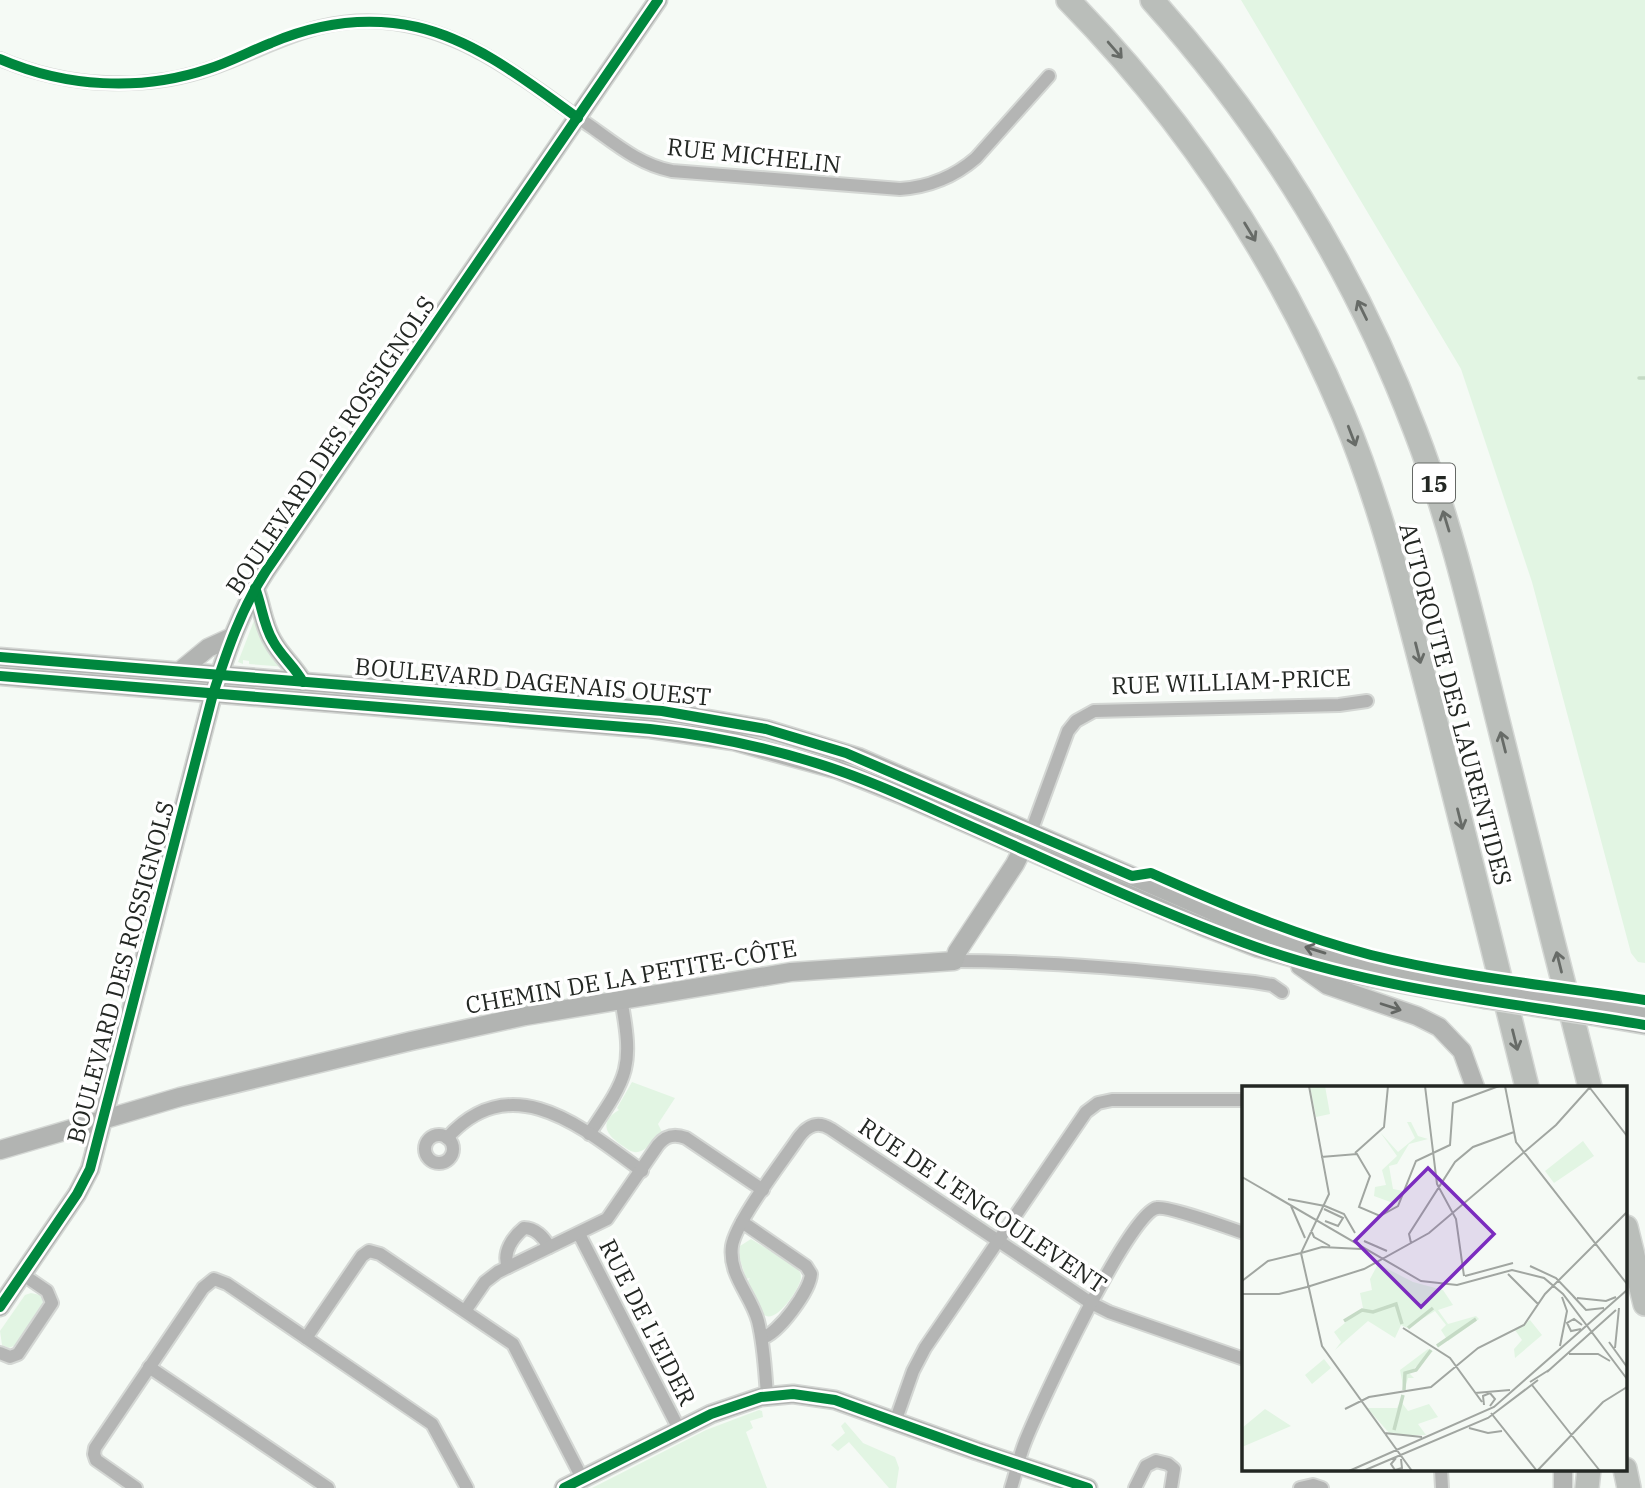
<svg xmlns="http://www.w3.org/2000/svg" width="1645" height="1488" viewBox="0 0 1645 1488" font-family="'IBM Plex Serif',serif">
<style>
.green{fill:#e2f5e3}
.lines{fill:none;stroke-linecap:round;stroke-linejoin:round}
.stream{stroke:#c5dac5;stroke-width:3.5}
.street-casing{stroke:#d4d7d4;stroke-width:16}
.secondary-casing{stroke:#d4d7d4;stroke-width:21}
.highway-casing{stroke:#d4d7d4;stroke-width:26}
.street{stroke:#b4b5b4;stroke-width:12}
.secondary{stroke:#b2b4b2;stroke-width:18}
.highway{stroke:#babeba;stroke-width:23}
.secondary-bridge-casing{stroke:#d4d7d4;stroke-width:21;stroke-linecap:butt}
.secondary-bridge{stroke:#b2b4b2;stroke-width:18}
.cycleway-casing{stroke:#fff;stroke-width:15}
.cycleway{stroke:#00873e;stroke-width:10}
.oneway{stroke:#676b67}
.oneway2{stroke:#636663}
.labels{text-anchor:middle;dominant-baseline:central;stroke-width:7;stroke-linejoin:round;paint-order:stroke}
.shield{fill:#fff;stroke:#656865;stroke-width:2}
.shield-label{font-size:23px;font-weight:bold;fill:#232723}
.street-label{font-size:24px;fill:#232723;stroke:#fff}
.inset-river{fill:none;stroke:#c5dac5;stroke-width:3.5}
.inset-road{fill:none;stroke:#a1a6a1;stroke-width:2}
.view{fill:#7b2cbf;fill-opacity:0.15;stroke:#7b2cbf;stroke-width:3.5}
.inset-edge{fill:none;stroke:#232723;stroke-width:3.5}
</style>
<rect width="100%" height="100%" fill="#f5faf5"/>
<g class="green">
<path d="M1241 0H1645V963L1638 962 1631 953 1532 582 1461 369Z"/>
<path d="M257 613 287 667 249 664V661L243 660V664L238 662Z"/>
<path d="M632 1082 675 1098 658 1124 662 1132C652 1138 649 1150 638 1152 632 1153 627 1149 623 1146 606 1135 598 1122 619 1110L617 1108Z"/>
<path d="M751 1239 796 1267C799 1271 801 1272 801 1277 801 1287 778 1321 766 1316 757 1312 752 1291 747 1282L750 1278 746 1279 739 1256 740 1246Z"/>
<path d="M31 1293 40 1295 43 1301 42 1308 16 1345 9 1348 2 1345 0 1331 25 1295Z"/>
<path d="M759 1410 762 1411 763 1417 750 1421 753 1428 746 1432 767 1488H592L706 1430Z"/>
<path d="M845 1422 863 1443 895 1457 899 1468 896 1488H889L849 1442 838 1451 831 1445 845 1433 841 1426Z"/>
</g>
<g class="lines">
<path class="stream" d="M1639 378H1645"/>
<defs>
<g id="street">
<path d="M0 59C66 87 144 92 212 68 277 45 321 13 394 23 471 33 532 86 593 128 618 146 641 165 672 171L900 189C929 187 953 178 976 158L1049 76"/>
<path d="M1031 832 1068 731 1076 721 1094 711 1339 705 1367 701"/>
<path d="M954 961C1055 961 1154 971 1254 982L1272 985 1282 992"/>
<path d="M589 1134C628 1076 634 1069 621 999"/>
<circle cx="439" cy="1149" r="14"/>
<path d="M447 1138C512 1066 583 1128 642 1171"/>
<path d="M742 1222 806 1266 811 1274C810 1291 778 1334 762 1338"/>
<path d="M579 1234 679 1429"/>
<path d="M508 1267C502 1252 513 1237 524 1228 535 1228 544 1237 549 1247"/>
<path d="M465 1311 485 1282 498 1272 607 1219 658 1145C666 1135 675 1134 686 1138L763 1190"/>
<path d="M306 1338 362 1256 369 1251 380 1254 513 1344 582 1478"/>
<path d="M0 1353 10 1357 18 1354 52 1303 47 1291 22 1274"/>
<path d="M149 1367 328 1488"/>
<path d="M767 1395C765 1370 764 1345 758 1321 751 1295 728 1275 732 1246 736 1221 783 1161 799 1137 808 1125 818 1121 831 1129L1091 1303 1109 1312 1244 1359"/>
<path d="M895 1422 913 1371 925 1348 1086 1112 1098 1103 1112 1100H1244"/>
<path d="M1441 1469 1442 1488"/>
<path d="M136 1488 96 1460 94 1454 95 1448 203 1288 214 1279 227 1284 432 1424 467 1488"/>
<path d="M1011 1488C1016 1473 1019 1457 1025 1442 1038 1409 1129 1212 1157 1208 1169 1206 1229 1228 1244 1233"/>
<path d="M1135 1488 1146 1466 1156 1461 1168 1464 1174 1469 1171 1488"/>
<path d="M1300 1488 1313 1485 1322 1488"/>
</g>
<g id="secondary">
<path d="M255 588C262 605 263 625 273 641 281 656 295 667 303 682"/>
<path d="M0 657 662 711 766 729 858 757 1233 920C1314 953 1395 972 1481 985"/>
<path d="M180 671 208 648 232 637"/>
<path d="M0 676 650 729 733 741 838 770 901 795 1201 926 1258 948 1354 975 1484 999"/>
<path d="M1300 966 1327 985 1417 1016 1439 1027 1462 1051 1475 1087"/>
<path d="M1589 1002 1645 1011"/>
<path d="M1593 1016 1645 1025"/>
<path d="M0 1150 180 1097 411 1041 525 1016 791 972 954 961 957 952 1015 864 1028 838"/>
<path d="M0 1307 77 1194 90 1169 213 694C227 651 241 609 266 571L658 0"/>
<path d="M1563 1469V1488"/>
<path d="M564 1488 711 1414 761 1397 793 1394 835 1400 977 1451 1088 1488"/>
</g>
<g id="highway">
<path d="M1068 0C1185 119 1278 260 1343 414 1384 512 1408 616 1435 719 1466 842 1497 964 1527 1087"/>
<path d="M1152 0C1265 126 1355 272 1415 430 1451 523 1473 620 1497 717 1528 840 1558 964 1590 1087"/>
<path d="M1626 1227 1645 1304"/>
<path d="M1625 1469 1629 1488"/>
<path d="M1587 1488 1589 1469"/>
</g>
</defs>
<use href="#street" class="street-casing"/>
<use href="#secondary" class="secondary-casing"/>
<use href="#highway" class="highway-casing"/>
<use href="#street" class="street"/>
<use href="#secondary" class="secondary"/>
<use href="#highway" class="highway"/>
<defs>
<g id="secondary-bridge">
<path d="M1481 985 1589 1002"/>
<path d="M1484 999 1593 1016"/>
</g>
</defs>
<use href="#secondary-bridge" class="secondary-bridge-casing"/>
<use href="#secondary-bridge" class="secondary-bridge"/>
<defs>
<g id="cycleway">
<path d="M0 59C65 87 140 92 208 69 230 62 250 51 271 43 318 23 367 16 417 27 477 41 528 82 578 118"/>
<path d="M255 588C262 605 263 625 273 641 281 656 295 667 303 682"/>
<path d="M0 657 662 711 766 729 846 753 1132 876 1151 873C1223 905 1295 935 1371 955 1460 977 1554 986 1645 1000"/>
<path d="M0 676 650 729C707 735 762 746 816 763 868 779 918 803 968 825 1063 867 1158 912 1256 947 1381 991 1515 1003 1645 1025"/>
<path d="M0 1307 77 1194 90 1169 213 694C227 651 241 609 266 571L658 0"/>
<path d="M564 1488 711 1414 761 1397 793 1394 835 1400 977 1451 1088 1488"/>
</g>
</defs>
<use href="#cycleway" class="cycleway-casing"/>
<use href="#cycleway" class="cycleway"/>
</g>
<defs><path id="oneway-shaft" d="M-6 0H5M1.5-3L5.5 0L1.5 3" fill="none" stroke-width="1.6" stroke-linecap="round" stroke-linejoin="round" transform="scale(1.75)"/></defs>
<g class="oneway">
<use href="#oneway-shaft" transform="translate(1115 50) rotate(49)"/>
<use href="#oneway-shaft" transform="translate(1250 232) rotate(59)"/>
<use href="#oneway-shaft" transform="translate(1362 310) rotate(-116)"/>
<use href="#oneway-shaft" transform="translate(1352 436) rotate(69)"/>
<use href="#oneway-shaft" transform="translate(1446 521) rotate(-107)"/>
<use href="#oneway-shaft" transform="translate(1418 653) rotate(76)"/>
<use href="#oneway-shaft" transform="translate(1503 742) rotate(-104)"/>
<use href="#oneway-shaft" transform="translate(1460 819) rotate(76)"/>
<use href="#oneway-shaft" transform="translate(1559 962) rotate(-104)"/>
<use href="#oneway-shaft" transform="translate(1515 1040) rotate(76)"/>
</g>
<g class="oneway2">
<use href="#oneway-shaft" transform="translate(1315 950) rotate(-163)"/>
<use href="#oneway-shaft" transform="translate(1391 1007) rotate(18)"/>
</g>
<g class="labels">
<rect class="shield" x="1413" y="463.5" width="42" height="39" rx="5"/>
<g class="shield-label">
<text x="1434" y="483">15</text>
</g>
<g class="street-label">
<text transform="translate(754 155) rotate(6)">RUE MICHELIN</text>
<text transform="translate(330 445) rotate(-56)">BOULEVARD DES ROSSIGNOLS</text>
<text transform="translate(533 681) rotate(5)">BOULEVARD DAGENAIS OUEST</text>
<text transform="translate(1231 681) rotate(-2)">RUE WILLIAM-PRICE</text>
<text transform="translate(1456 704) rotate(75)">AUTOROUTE DES LAURENTIDES</text>
<text transform="translate(120 972) rotate(-75)">BOULEVARD DES ROSSIGNOLS</text>
<text transform="translate(631 976) rotate(-10)">CHEMIN DE LA PETITE-CÔTE</text>
<text transform="translate(983 1205) rotate(34)">RUE DE L'ENGOULEVENT</text>
<text transform="translate(648 1322) rotate(63)">RUE DE L'EIDER</text>
</g>
</g>
<g transform="translate(1242 1086)">
<rect width="385" height="385" fill="#f5faf5"/>
<path d="M68 0H83L88 28 74 31ZM165 36H169L176 50 186 53 167 58 155 78 147 80 151 103 161 105 155 117 151 116V121L147 123 151 117 132 110 133 101 144 99 140 84 155 70 138 46 156 66 173 52ZM341 55 352 70 312 97 303 85ZM136 178 171 196 201 204 211 219 196 224 206 238 234 230 237 233 206 255 199 244 204 239 193 225 165 242 159 239 153 252 126 235 93 264 99 256 92 246 121 222 118 207 130 204 128 193ZM288 234 300 249 273 272 272 263 280 254 273 244ZM186 263 191 265 167 287 172 292H166L162 305 158 284ZM82 273 89 282 70 298 63 289ZM162 308 160 317 166 325 187 318 196 331 176 338 184 349H149L125 322H155ZM23 323 49 340 0 361V342Z" fill="#e2f5e3"/>
<path class="inset-river" d="M102 235 120 224 131 226 154 218 160 238M166 242 191 222M195 260 234 233M162 304 163 287 174 284 189 264M152 344 161 309"/>
<path class="inset-road" d="M67 0 87 108 59 167 80 260 170 385M183 0 195 98 214 133 222 190M263 0 274 56 385 198M348 2 385 50M113 67 142 41 146 0M79 71 115 68 128 90 117 121 138 130 156 120 174 75 208 59 211 17 257 0M0 91 179 195 215 199 270 184 302 192 321 208 385 293M46 113 83 120M49 120 63 152M83 120 102 128 113 147M82 123 101 132 96 140 83 135M69 144 72 151 88 160M122 155 145 165M169 157 167 148 213 76 231 61 272 46M59 167 80 161 119 163M288 180 314 192 334 213M266 188 296 218M223 190 271 177M0 195 26 175 59 167M65 201 122 183 187 147 314 39 349 0M0 208H37L69 200M331 210 344 224 362 222M335 212 364 215 374 211M161 242 208 272 240 316M339 243 329 245 325 237 332 233 340 239M367 256 385 281M318 260 325 225 320 211M373 262 377 222M327 268H356L368 275M305 286 374 224M288 296 307 284M290 299 358 385M233 307 268 304M242 319 241 310 248 307 253 313 248 320M103 323 127 311 189 301 236 262 282 239 303 208 385 126M249 327 295 385M227 342 246 347 260 345M142 347 180 351M154 372 149 378 153 384 160 382 159 373M107 385 252 321 385 204M121 385 246 332 296 294M295 385 361 316 385 301"/>
<path class="view" d="M186 82 252 148 179 221 113 155Z"/>
<rect width="385" height="385" class="inset-edge"/>
</g>
</svg>
